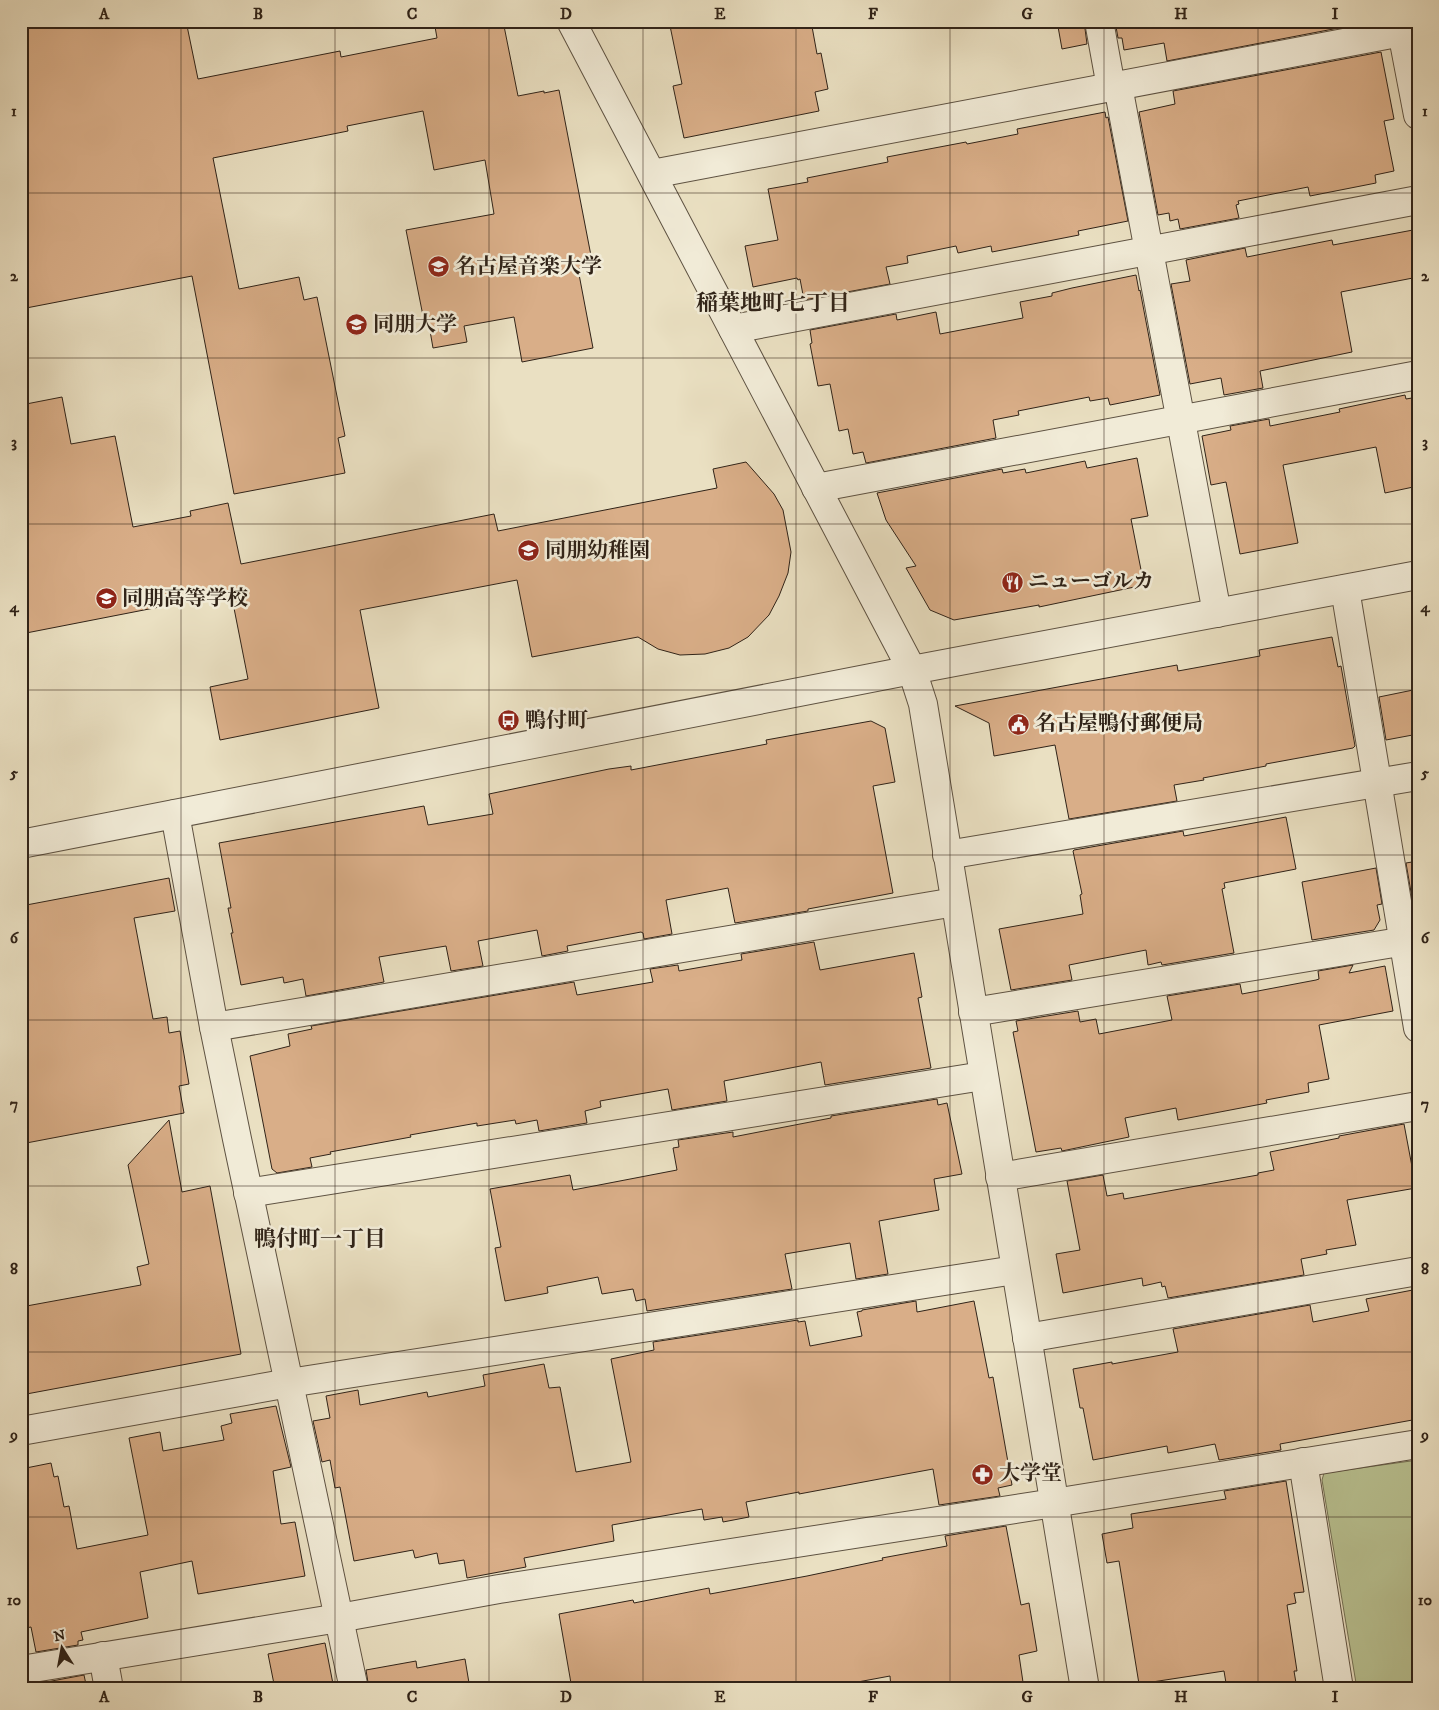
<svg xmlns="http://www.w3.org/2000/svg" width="1439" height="1710" viewBox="0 0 1439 1710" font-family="'IM FELL DW Pica','Noto Serif JP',serif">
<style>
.green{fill:#b9c292;stroke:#747255}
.building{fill:#d9ae88;stroke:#302318}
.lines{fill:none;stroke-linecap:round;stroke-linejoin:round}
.minor-casing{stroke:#5e5242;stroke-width:30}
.minor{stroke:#f1ebd7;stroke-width:28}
.grid{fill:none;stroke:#302318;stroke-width:1;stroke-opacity:0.55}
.labels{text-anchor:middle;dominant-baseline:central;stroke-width:5;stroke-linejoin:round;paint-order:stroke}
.poi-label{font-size:21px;font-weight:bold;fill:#302318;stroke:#f1ebd7;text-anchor:start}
.neighbourhood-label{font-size:22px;font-weight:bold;fill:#302318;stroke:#f1ebd7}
.neatline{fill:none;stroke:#302318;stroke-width:2}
.grid-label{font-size:16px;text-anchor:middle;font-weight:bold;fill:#302318}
</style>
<rect width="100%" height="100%" fill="#eae0c2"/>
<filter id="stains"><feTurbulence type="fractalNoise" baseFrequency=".004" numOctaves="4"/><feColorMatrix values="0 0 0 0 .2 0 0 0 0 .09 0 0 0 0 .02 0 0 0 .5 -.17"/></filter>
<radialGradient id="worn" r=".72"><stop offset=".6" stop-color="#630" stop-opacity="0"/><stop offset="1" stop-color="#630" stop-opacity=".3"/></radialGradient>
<path class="green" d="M1418 1460V1689H1357L1322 1480 1324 1473Z"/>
<g class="building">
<path d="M21 21H186L198 79 340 51 341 57 437 38 434 21H503L518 96 544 91V93L559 90 593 266 578 269 593 348 522 362 514 317 464 326 467 342 433 348 429 325 425 326 406 230 494 214 485 160 434 170 423 111 347 126 348 131 213 158 239 289 299 277 304 300 317 297 345 436 338 438 345 473 234 494 192 276 21 309Z"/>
<path d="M669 21H811L817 54 821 53 828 89 815 92 819 111 684 138 673 86 682 84Z"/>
<path d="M1057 21H1084L1087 44 1062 49Z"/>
<path d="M1115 21H1375L1167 61 1164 43 1124 50 1122 38H1118Z"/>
<path d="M1381 52 1394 119 1384 121 1394 171 1375 175 1376 183 1310 196 1308 187 1238 201 1239 204 1236 205 1239 218 1180 229 1178 219 1170 221 1169 213 1158 215 1139 112 1175 104 1173 91Z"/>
<path d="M1105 112 1106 118 1108 117 1128 221 1078 231 1079 235 992 252 991 246 958 253 956 246 907 256 908 263 886 267 890 284 804 300 800 279 798 280 797 278 753 287 745 246 778 240 768 189 808 182 807 178 888 162 887 157 966 142 967 144 1018 134 1017 129Z"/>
<path d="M1413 230 1418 257V277L1341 292 1352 352 1260 371 1263 388 1224 395 1221 378 1190 384 1171 284 1190 281 1186 260 1245 248 1247 257 1332 240 1333 245Z"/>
<path d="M1136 275 1139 291 1140 290 1160 395 1110 405 1108 398 1090 401 1089 397 1018 411 1019 415 993 420 996 438 866 463 863 452 853 454 848 429 839 431 830 384 818 386 810 344 812 343 810 330 896 314 897 320 936 312 940 334 1023 318 1020 302 1052 296V293L1072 288Z"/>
<path d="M1405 395 1406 399 1418 397V486L1385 493 1376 447 1283 465 1298 543 1240 554 1226 482 1211 485 1202 436 1231 430 1230 426 1269 419 1270 426 1340 412 1339 409Z"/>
<path d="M62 397 71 444 115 436 133 527 191 516 190 511 228 503 241 564 494 514 498 531 717 488 713 469 746 462 774 494 783 510 791 552 788 573 779 596 769 615 748 637 729 648 705 654 680 655 658 649 638 637 532 657 517 580 360 610 379 708 220 740 210 687 248 679 231 593 21 634V405Z"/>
<path d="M1137 458 1148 516 1131 519 1144 585 1039 607V605L954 620 930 610 906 568 916 566 886 520 877 493 1002 469 1003 473 1025 469 1026 473 1085 461 1087 468Z"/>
<path d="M1332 637 1338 667 1341 666 1355 746 1353 748 1266 764V766L1203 778 1204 780 1174 785 1177 801 1069 819 1055 745 994 756 989 723 955 706 1177 665 1178 671 1260 656 1259 650Z"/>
<path d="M1418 689V734L1386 740 1379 697Z"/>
<path d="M871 721 885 728 895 782 873 786 893 893 808 909V911L735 923 728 888 666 900 672 934 644 939 643 933 641 932 567 946 568 951 542 956 537 930 478 941 483 966 451 971 446 946 379 957 384 982 306 996 303 979 284 983 283 977 241 985 231 933H233L228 908H231L219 843 424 806 428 825 493 814 489 794 609 769 631 766V770L767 744 766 740Z"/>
<path d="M1286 817 1296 869 1224 883 1225 888 1222 889 1234 953 1162 965 1161 962 1148 965 1146 950 1069 965 1072 980 1011 990 999 929 1083 914 1080 895 1082 894 1073 851 1074 850 1183 831 1184 836Z"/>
<path d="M1418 861V897L1412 898 1406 863Z"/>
<path d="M1376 868 1382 904 1377 905 1380 920 1374 930 1312 940 1302 882Z"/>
<path d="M169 878 175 911 134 918 153 1019 167 1017 169 1033 180 1031 189 1084 179 1086 184 1113 21 1144V906Z"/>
<path d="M814 942 820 970 914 953 922 997 918 998 931 1068 825 1085 821 1062 724 1081 727 1101 672 1110 668 1089 600 1101 601 1107 585 1111 587 1123 539 1131 537 1120 516 1124 515 1120 477 1126V1123L410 1135 411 1137 330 1152 331 1154 310 1158 312 1167 277 1173 272 1169 250 1056 290 1046 288 1034 312 1029 311 1026 574 982 577 995 653 982 650 969 678 965 679 971 742 960 741 954Z"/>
<path d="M1353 965 1349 973 1385 966 1393 1011 1319 1025 1329 1079 1308 1083 1309 1092 1266 1100 1267 1103 1178 1120 1176 1108 1125 1118 1129 1137 1062 1151 1061 1148 1036 1152 1013 1032 1018 1031 1016 1021 1078 1011 1080 1022 1096 1019 1099 1034 1172 1020 1167 996 1240 984 1242 994 1316 980 1319 979 1318 971Z"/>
<path d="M937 1099 938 1105 947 1103 962 1174 934 1179 939 1210 879 1221 888 1274 856 1279 850 1243 785 1254 792 1289 647 1311 645 1299 636 1301 633 1289 602 1294 598 1277 547 1287 548 1293 505 1301 495 1248 501 1247 490 1189 570 1175 573 1190 677 1170 673 1148 679 1147 678 1140 733 1132V1137L831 1118V1116Z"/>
<path d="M169 1120 182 1192 210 1186 241 1354 21 1395V1307L141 1285 137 1267 149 1264 128 1165Z"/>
<path d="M1404 1124 1416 1188 1347 1200 1356 1245 1326 1250 1327 1254 1301 1259 1304 1275 1168 1298 1165 1286 1162 1287 1161 1282 1143 1286 1142 1278 1063 1293 1056 1254 1080 1250 1067 1181 1103 1175 1107 1196 1123 1193 1124 1199 1258 1175V1173L1274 1170 1270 1152 1339 1138V1136Z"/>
<path d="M1418 1289V1419L1280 1444 1281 1450 1219 1460 1215 1444 1168 1453 1167 1446 1093 1460 1083 1408H1080L1073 1369 1112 1362V1364L1178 1352 1173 1329 1310 1305 1313 1322 1369 1311 1366 1299Z"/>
<path d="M916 1301 917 1312 974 1301 989 1378 993 1377 1012 1485 998 1488 1000 1496 939 1505 933 1469 799 1494V1492L746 1502 749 1517 723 1522 722 1517 704 1520 702 1509 612 1525 614 1541 524 1558 526 1567 467 1578 464 1560 439 1564 437 1553 415 1558 413 1550 354 1561 340 1487 335 1488 330 1460 322 1462 313 1421 330 1418 326 1396 358 1390 360 1405 427 1392 428 1397 485 1386 483 1375 544 1364 549 1388 560 1387 576 1472 631 1462 611 1359 654 1350 653 1342 798 1320V1322L805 1321 810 1346 862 1336 857 1312 862 1311V1310Z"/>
<path d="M276 1406 291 1467 273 1471 281 1524 295 1522 305 1576 198 1594 192 1561 140 1572 148 1618 81 1632 83 1640 78 1641V1645L36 1652 31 1627 21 1629V1469L51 1463 54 1477 58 1476 64 1507 69 1506 77 1549 148 1535 129 1438 160 1432 163 1451 224 1440 221 1426 232 1423 230 1414Z"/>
<path d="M1286 1481 1304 1592 1294 1593 1296 1603 1287 1605 1297 1671H1294L1297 1689H1227L1224 1671 1139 1684 1119 1561 1107 1563 1102 1534 1133 1528 1131 1514 1226 1499 1224 1491Z"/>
<path d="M1006 1526 1021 1605 1029 1603 1037 1651 1019 1655 1024 1689H891L890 1676 820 1689H572L559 1614 633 1600 634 1603 709 1588 710 1594 807 1576 883 1560 882 1558 947 1546 945 1536Z"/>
<path d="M325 1643 334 1689H275L268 1654Z"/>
<path d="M465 1659 470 1689H369L366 1670 416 1661 417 1668Z"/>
<path d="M84 1675 87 1689H42L41 1683Z"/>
</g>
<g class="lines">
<defs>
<g id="minor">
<path d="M571 21 912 670 923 704 1085 1689"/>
<path d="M1099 21 1111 87"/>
<path d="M1400 21 1418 115"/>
<path d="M1118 86 1217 613"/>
<path d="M652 174 1402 32"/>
<path d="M733 329 1418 200"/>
<path d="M816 488 1418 375"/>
<path d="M1345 589 1418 1028"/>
<path d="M175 814 214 1027 237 1139 354 1689"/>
<path d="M21 844 912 670 1418 575"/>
<path d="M947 855 1418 776"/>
<path d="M973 1012 1418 939"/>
<path d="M214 1027 955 902"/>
<path d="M1000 1177 1418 1106"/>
<path d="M248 1193 983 1076"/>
<path d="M1027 1338 1418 1271"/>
<path d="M21 1431 289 1383 1015 1270"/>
<path d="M1303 1462 1339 1689"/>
<path d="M103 1656 109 1689"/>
<path d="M21 1670 339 1618 499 1589 1054 1503 1418 1444"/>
</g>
</defs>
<use href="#minor" class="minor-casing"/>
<use href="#minor" class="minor"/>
</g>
<path class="grid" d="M181 21V1689M335 21V1689M489 21V1689M643 21V1689M796 21V1689M950 21V1689M1104 21V1689M1258 21V1689M21 193H1418M21 358H1418M21 524H1418M21 690H1418M21 855H1418M21 1020H1418M21 1186H1418M21 1352H1418M21 1517H1418"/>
<defs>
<symbol id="school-disc" viewBox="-11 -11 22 22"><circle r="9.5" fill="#8f2418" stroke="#f1ebd7"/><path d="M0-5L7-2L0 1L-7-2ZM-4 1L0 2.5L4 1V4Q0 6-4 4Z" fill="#fff"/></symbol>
<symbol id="university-disc" viewBox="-11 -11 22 22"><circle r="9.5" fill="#8f2418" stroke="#f1ebd7"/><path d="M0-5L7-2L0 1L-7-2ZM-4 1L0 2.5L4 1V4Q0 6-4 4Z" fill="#fff"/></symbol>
<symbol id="restaurant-disc" viewBox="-11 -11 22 22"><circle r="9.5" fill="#8f2418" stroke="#f1ebd7"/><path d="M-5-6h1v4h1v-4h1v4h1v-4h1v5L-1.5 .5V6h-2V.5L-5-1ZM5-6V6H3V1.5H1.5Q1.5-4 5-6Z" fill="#fff"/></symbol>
<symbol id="bus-disc" viewBox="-11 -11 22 22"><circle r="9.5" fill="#8f2418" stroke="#f1ebd7"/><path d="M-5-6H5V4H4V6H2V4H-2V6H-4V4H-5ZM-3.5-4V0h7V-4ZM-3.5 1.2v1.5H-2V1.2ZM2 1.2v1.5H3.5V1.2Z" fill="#fff"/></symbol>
<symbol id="civic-disc" viewBox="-11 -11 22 22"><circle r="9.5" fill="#8f2418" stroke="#f1ebd7"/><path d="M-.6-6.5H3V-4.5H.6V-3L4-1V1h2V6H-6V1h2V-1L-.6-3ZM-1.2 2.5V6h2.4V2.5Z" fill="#fff"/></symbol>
<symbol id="pharmacy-disc" viewBox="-11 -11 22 22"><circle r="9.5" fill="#8f2418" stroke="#f1ebd7"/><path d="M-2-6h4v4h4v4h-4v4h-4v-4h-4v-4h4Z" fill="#fff"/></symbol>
</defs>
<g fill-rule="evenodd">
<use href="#school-disc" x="426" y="254" width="25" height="25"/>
<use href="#university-disc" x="344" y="312" width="25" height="25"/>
<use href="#school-disc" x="516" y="538" width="25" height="25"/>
<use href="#restaurant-disc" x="1000" y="570" width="25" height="25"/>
<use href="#school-disc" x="94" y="586" width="25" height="25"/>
<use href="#bus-disc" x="496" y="708" width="25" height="25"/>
<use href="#civic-disc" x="1006" y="712" width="25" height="25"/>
<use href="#pharmacy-disc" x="970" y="1462" width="25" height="25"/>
</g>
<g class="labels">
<g class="poi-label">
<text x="455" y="267">名古屋音楽大学</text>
<text x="373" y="325">同朋大学</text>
<text x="545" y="551">同朋幼稚園</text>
<text x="1028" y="582">ニューゴルカ</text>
<text x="122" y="599">同朋高等学校</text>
<text x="525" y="721">鴨付町</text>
<text x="1035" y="724">名古屋鴨付郵便局</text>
<text x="999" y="1474">大学堂</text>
</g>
<g class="neighbourhood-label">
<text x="773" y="303">稲葉地町七丁目</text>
<text x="320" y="1239">鴨付町一丁目</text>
</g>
</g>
<rect width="1439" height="1710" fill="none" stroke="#eae0c2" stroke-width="55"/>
<g transform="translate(62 1648) rotate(349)" stroke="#f1ebd7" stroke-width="4" paint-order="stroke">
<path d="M0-4L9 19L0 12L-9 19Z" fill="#302318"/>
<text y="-8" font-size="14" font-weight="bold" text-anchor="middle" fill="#302318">N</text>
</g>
<rect x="28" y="28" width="1384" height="1654" class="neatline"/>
<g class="grid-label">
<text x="104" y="19">A</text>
<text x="258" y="19">B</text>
<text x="412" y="19">C</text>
<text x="566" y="19">D</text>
<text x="720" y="19">E</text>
<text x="873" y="19">F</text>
<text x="1027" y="19">G</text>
<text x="1181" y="19">H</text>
<text x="1335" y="19">I</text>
<text x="14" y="116">1</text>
<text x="1425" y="116">1</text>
<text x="14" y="281">2</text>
<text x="1425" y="281">2</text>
<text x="14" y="447">3</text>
<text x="1425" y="447">3</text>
<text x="14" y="612">4</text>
<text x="1425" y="612">4</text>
<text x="14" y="778">5</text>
<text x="1425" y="778">5</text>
<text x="14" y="943">6</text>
<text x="1425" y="943">6</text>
<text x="14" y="1109">7</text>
<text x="1425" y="1109">7</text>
<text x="14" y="1274">8</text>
<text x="1425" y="1274">8</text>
<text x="14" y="1440">9</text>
<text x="1425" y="1440">9</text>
<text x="14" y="1605">10</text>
<text x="1425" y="1605">10</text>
<text x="104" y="1702">A</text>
<text x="258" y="1702">B</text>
<text x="412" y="1702">C</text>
<text x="566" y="1702">D</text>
<text x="720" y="1702">E</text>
<text x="873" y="1702">F</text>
<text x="1027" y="1702">G</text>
<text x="1181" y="1702">H</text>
<text x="1335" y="1702">I</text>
</g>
<rect width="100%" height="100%" filter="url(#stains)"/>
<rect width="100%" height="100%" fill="url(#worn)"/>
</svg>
